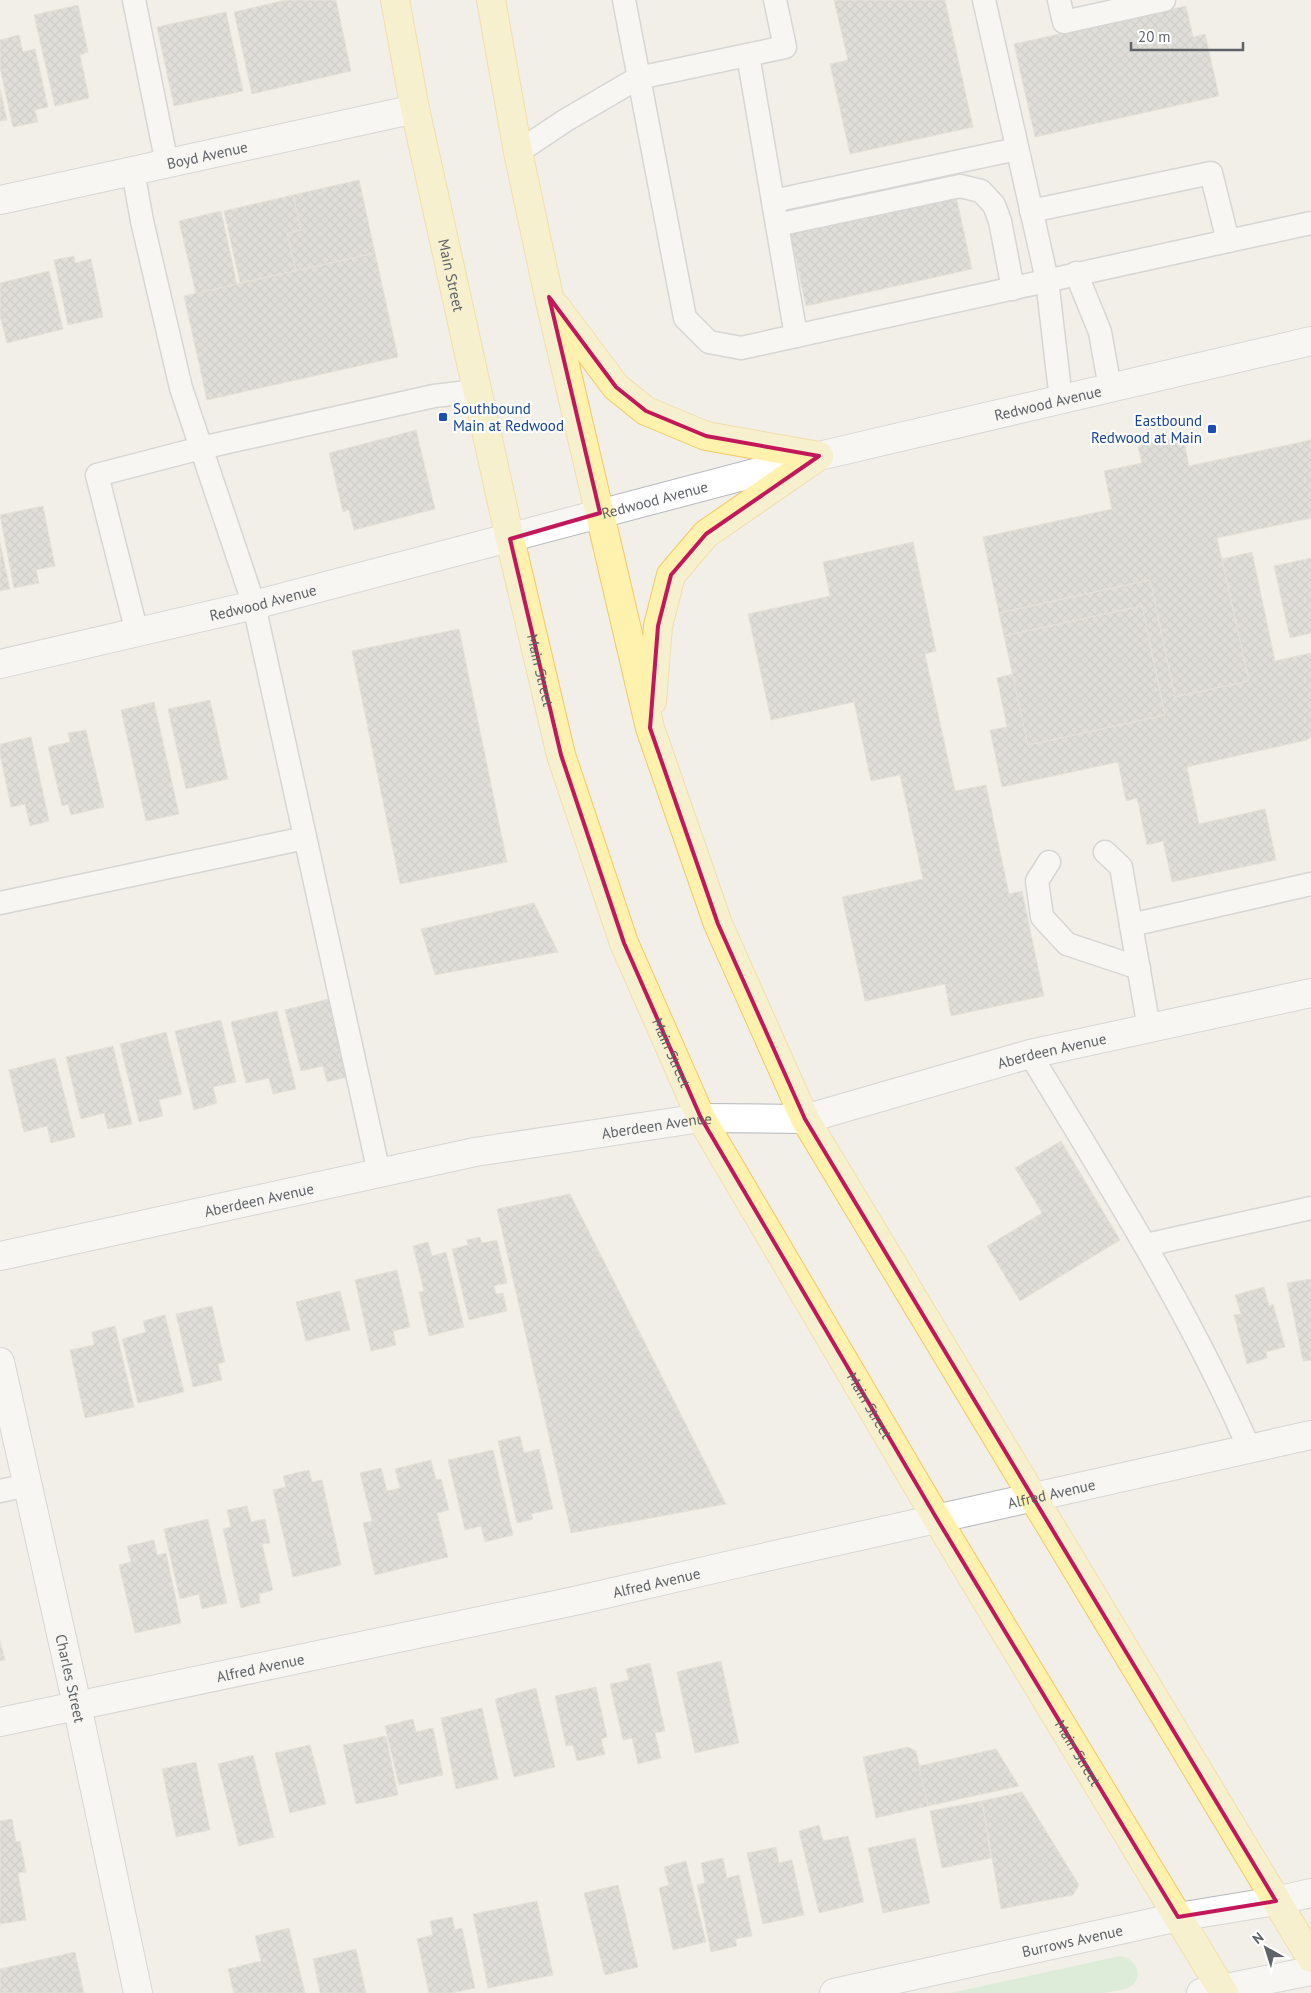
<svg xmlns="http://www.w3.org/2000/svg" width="1311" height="1993" viewBox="0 0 1311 1993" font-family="'PT Sans',sans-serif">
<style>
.green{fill:#c5e8c5}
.building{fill:url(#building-cross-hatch);stroke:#d6d1c6}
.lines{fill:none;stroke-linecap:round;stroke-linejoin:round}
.service-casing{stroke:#b5b8bc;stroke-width:25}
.minor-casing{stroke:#b5b8bc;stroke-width:30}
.tertiary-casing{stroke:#b5b8bc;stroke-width:30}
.secondary-casing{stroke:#b6babf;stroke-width:30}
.primary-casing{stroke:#f2c960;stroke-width:30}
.service{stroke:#fff;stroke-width:22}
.minor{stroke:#fff;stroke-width:28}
.tertiary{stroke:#fff;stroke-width:28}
.secondary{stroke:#fff;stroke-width:28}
.primary{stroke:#fff2af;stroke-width:28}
.marked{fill:none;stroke:#c2185b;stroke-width:4;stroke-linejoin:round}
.transit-dot{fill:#1a4fb4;stroke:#fff;stroke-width:2}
.labels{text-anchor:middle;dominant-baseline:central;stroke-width:4.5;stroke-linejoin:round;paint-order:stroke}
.street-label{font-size:15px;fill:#5f6368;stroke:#fff}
.transit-label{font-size:15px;fill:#164399;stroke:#fff;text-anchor:start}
</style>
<defs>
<pattern id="building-cross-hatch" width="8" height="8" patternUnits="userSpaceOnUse" patternTransform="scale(1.25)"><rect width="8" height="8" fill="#cccac5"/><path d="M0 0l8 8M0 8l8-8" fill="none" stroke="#a9a8a4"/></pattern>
</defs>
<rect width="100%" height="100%" fill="#f1efe8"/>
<path class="green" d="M1120 1956C1137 1958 1145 1978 1129 1987 1122 1991 1112 1991 1105 1993H951Z"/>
<g class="building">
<path d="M286 0H336L351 71 252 94 234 12Z"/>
<path d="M834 0H945L973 127 850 154 830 64 848 60Z"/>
<path d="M78 5 88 52 80 55 89 98 55 106 34 15Z"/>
<path d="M1186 6 1193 37 1205 34 1219 96 1035 137 1014 44Z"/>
<path d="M226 12 243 91 174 106 157 27Z"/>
<path d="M19 35 23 52 35 49 48 107 35 110 38 122 13 127 0 68V40Z"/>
<path d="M0 89 7 120 0 121Z"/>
<path d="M359 180 375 253 296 271 287 233 301 230 293 195Z"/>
<path d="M293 195 301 230 287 233 296 271 240 283 224 211Z"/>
<path d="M956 196 972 269 806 306 790 233Z"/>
<path d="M221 211 237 284 196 294 179 221Z"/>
<path d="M375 253 398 357 207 400 184 296Z"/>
<path d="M74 256 75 263 91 259 103 317 68 325 54 260Z"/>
<path d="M49 271 63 329 7 343 0 316V283Z"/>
<path d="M416 430 435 509 354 530 349 510 343 512 329 453Z"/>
<path d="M1183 436 1189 466 1311 440V518L1217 538 1249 681 1175 697 1150 580 999 613 983 537 1112 509 1104 471 1142 463 1138 446Z"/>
<path d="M43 506 55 566 36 570 39 583 14 588 0 515Z"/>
<path d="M913 542 936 651 925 654 955 791 986 785 1009 894 1022 891 1044 996 951 1016 945 984 865 1001 842 897 923 879 900 775 871 781 854 702 771 720 748 614 830 596 823 562Z"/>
<path d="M0 543 10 589 0 591Z"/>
<path d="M1252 552 1275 661 1311 653V737L1307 740 1187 767 1199 824 1265 809 1276 860 1172 882 1163 841 1147 845 1137 798 1126 801 1118 762 1002 787 990 730 1007 727 997 678 1013 674 1028 745 1165 715 1142 606 1004 636 999 613 1150 580 1175 697 1249 681 1222 559Z"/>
<path d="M1311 558V633L1290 638 1274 566Z"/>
<path d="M1142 606 1165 715 1028 745 1004 636Z"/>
<path d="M459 629 507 862 400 884 352 651Z"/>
<path d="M210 700 228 779 186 789 168 709Z"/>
<path d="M154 702 179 814 146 821 121 710Z"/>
<path d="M86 730 104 807 71 815 68 804 62 806 48 747 70 742 68 733Z"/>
<path d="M31 737 49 821 30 826 25 804 11 807 0 754V744Z"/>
<path d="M534 903 558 952 435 975 421 929Z"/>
<path d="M332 998 351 1076 327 1082 323 1066 301 1071 285 1010Z"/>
<path d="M277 1011 296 1089 273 1094 269 1078 246 1083 231 1022Z"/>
<path d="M221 1020 236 1082 213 1087 217 1103 194 1110 175 1031Z"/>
<path d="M166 1032 182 1094 159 1100 163 1116 139 1122 120 1044Z"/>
<path d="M113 1046 132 1124 108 1129 104 1113 81 1119 66 1057Z"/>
<path d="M55 1058 75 1137 51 1143 47 1126 24 1132 9 1070Z"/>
<path d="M1061 1141 1120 1240 1020 1301 987 1246 1042 1213 1015 1168Z"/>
<path d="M570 1194 726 1504 571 1533 497 1209Z"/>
<path d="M480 1237 482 1243 497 1240 507 1283 494 1286 496 1294 503 1293 507 1311 469 1320 452 1249 468 1245 467 1240Z"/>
<path d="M428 1242 432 1256 446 1252 464 1327 429 1336 419 1292 424 1291 413 1246Z"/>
<path d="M397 1270 410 1327 393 1331 396 1345 371 1351 355 1280Z"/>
<path d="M1311 1279V1360L1303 1361 1287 1283Z"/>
<path d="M1264 1287 1269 1306 1273 1304 1285 1347 1266 1352 1267 1358 1247 1364 1234 1315 1241 1314 1235 1295Z"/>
<path d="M340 1291 350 1330 306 1341 296 1302Z"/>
<path d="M212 1306 225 1362 218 1364 222 1380 193 1387 176 1314Z"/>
<path d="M165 1315 184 1392 138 1403 122 1339 146 1332 143 1321Z"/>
<path d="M115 1326 134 1407 85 1418 70 1350 94 1345 92 1332Z"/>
<path d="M520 1436 524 1453 539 1449 553 1509 531 1514 533 1519 517 1523 498 1441Z"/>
<path d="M493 1450 513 1535 485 1542 481 1526 465 1530 448 1460Z"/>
<path d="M431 1460 436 1480 441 1479 449 1510 437 1513 448 1557 375 1575 363 1523 372 1521 360 1473 381 1468 387 1491 400 1488 395 1469Z"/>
<path d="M309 1470 312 1482 322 1480 341 1565 293 1577 273 1490 286 1487 283 1476Z"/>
<path d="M247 1506 251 1522 265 1519 270 1543 262 1544 273 1590 259 1594 260 1603 241 1608 223 1529 231 1527 227 1510Z"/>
<path d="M208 1519 227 1603 202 1609 199 1594 180 1599 164 1529Z"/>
<path d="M154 1540 157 1555 166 1553 181 1623 135 1633 119 1565 131 1562 127 1546Z"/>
<path d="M0 1641 5 1660 0 1661Z"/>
<path d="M721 1661 739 1743 695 1753 677 1672Z"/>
<path d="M650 1663 665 1731 655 1733 661 1758 638 1764 632 1738 623 1740 610 1684 629 1680 626 1669Z"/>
<path d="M596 1687 607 1737 601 1739 605 1754 577 1761 573 1745 566 1746 555 1696Z"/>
<path d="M536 1688 555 1767 514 1777 495 1699Z"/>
<path d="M482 1708 498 1779 456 1789 441 1718Z"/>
<path d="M413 1719 416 1732 433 1728 443 1775 399 1785 385 1726Z"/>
<path d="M386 1736 398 1795 356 1804 343 1745Z"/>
<path d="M310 1745 326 1804 290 1813 275 1753Z"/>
<path d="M908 1747 916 1751 928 1806 876 1818 863 1757Z"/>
<path d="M996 1749 1019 1786 928 1806 919 1766Z"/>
<path d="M253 1755 274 1837 239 1846 218 1764Z"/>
<path d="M196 1762 210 1830 176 1837 162 1769Z"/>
<path d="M1022 1792 1079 1885 1073 1895 1001 1909 982 1801Z"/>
<path d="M982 1801 991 1858 942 1868 930 1811Z"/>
<path d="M12 1819 16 1842 20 1841 26 1872 18 1873 26 1920 0 1924V1821Z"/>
<path d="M819 1825 823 1841 848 1836 864 1902 819 1913 799 1831Z"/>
<path d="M915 1838 930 1903 883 1913 868 1848Z"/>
<path d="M776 1847 779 1863 792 1860 804 1915 763 1924 747 1853Z"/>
<path d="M723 1858 727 1878 739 1875 752 1936 735 1939 737 1946 711 1952 697 1885 705 1883 701 1863Z"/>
<path d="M686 1861 706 1942 673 1950 659 1888 669 1885 664 1867Z"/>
<path d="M618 1885 638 1967 605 1975 584 1893Z"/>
<path d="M537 1901 553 1975 488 1988 473 1914Z"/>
<path d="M452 1917 455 1930 462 1928 475 1988 452 1993H429L417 1939 433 1935 430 1921Z"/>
<path d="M289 1928 305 1993H234L228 1969 261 1961 255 1936Z"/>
<path d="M356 1949 366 1993H320L313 1959Z"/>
<path d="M75 1952 84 1993H0V1969Z"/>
</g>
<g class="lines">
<defs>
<g id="service">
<path d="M134 0 167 164"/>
<path d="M624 0 685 318 709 342 741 348 1228 241 1211 173 1031 211"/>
<path d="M984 0 1047 280 1061 400"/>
<path d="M1059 0 1064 22 1164 0"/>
<path d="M748 55 796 336"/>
<path d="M518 152 566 120 638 78 785 47 775 0"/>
<path d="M133 171 142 221 181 388 254 605 379 1173"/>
<path d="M773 201 1017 149"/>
<path d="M777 225 960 186 981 191 994 205 1000 221 1013 289"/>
<path d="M1228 241 1311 223"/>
<path d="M1076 273 1100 332 1110 388"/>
<path d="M137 633 97 475 201 448 434 396 477 391"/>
<path d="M1105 852 1121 867 1131 925"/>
<path d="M1049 862 1037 881 1042 917 1067 944 1139 968"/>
<path d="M0 903 305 838"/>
<path d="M1149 1028 1131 925 1311 884"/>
<path d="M1030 1054C1108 1183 1189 1310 1249 1448"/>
<path d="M1146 1245 1311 1208"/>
<path d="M0 1491 28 1485"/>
</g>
<g id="minor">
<path id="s1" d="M0 200 415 109"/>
<path id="s2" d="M0 1256 475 1152 701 1118 805 1119 1030 1054 1311 993"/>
<path id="s3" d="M0 1362 77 1705 138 1993"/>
<path id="s4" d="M0 1722 579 1600 744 1562 1311 1435"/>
<path d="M1276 1901 1311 1893"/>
</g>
<g id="tertiary">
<path id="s5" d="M834 1993 1178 1917 1276 1901"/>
<path d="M1201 1993 1311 1971"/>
</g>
<g id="secondary">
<path id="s6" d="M0 664 254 605 819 456 1311 341"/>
</g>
<g id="primary">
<path id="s7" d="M395 0 415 109 510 539 561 755 624 943 701 1118 937 1519 1224 1993"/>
<path d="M491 0 518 152 549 297 650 728 718 924 805 1119 1311 1958"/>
<path d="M556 307 616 387 646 411 706 436 819 456"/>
<path d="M652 701 658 626 671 575 706 534 819 456"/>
</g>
</defs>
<use href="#service" class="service-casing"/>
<use href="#minor" class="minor-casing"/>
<use href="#tertiary" class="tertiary-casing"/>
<use href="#secondary" class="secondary-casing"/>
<use href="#primary" class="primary-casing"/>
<use href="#service" class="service"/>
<use href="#minor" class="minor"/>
<use href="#tertiary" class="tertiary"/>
<use href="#secondary" class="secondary"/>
<use href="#primary" class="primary"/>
</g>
<path d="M0 0H1311V1993H0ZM549 297 616 387 646 411 706 436 819 456 706 534 671 575 658 626 650 728 718 924 805 1119 1276 1901 1178 1917 937 1519 701 1118 624 943 561 755 510 539 600 513Z" fill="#f1efe8" fill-opacity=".55" fill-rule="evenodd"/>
<path class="marked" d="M549 297 616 387 646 411 706 436 819 456 706 534 671 575 658 626 650 728 718 924 805 1119 1276 1901 1178 1917 937 1519 701 1118 624 943 561 755 510 539 600 513Z"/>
<g class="transit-dot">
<rect x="438" y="412" width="10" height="10" rx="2.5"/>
<rect x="1207" y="424" width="10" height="10" rx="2.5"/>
</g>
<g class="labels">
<g class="street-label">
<text stroke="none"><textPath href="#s1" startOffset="212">Boyd Avenue</textPath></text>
<text stroke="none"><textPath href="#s7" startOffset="281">Main Street</textPath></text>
<text stroke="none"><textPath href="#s6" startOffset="1080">Redwood Avenue</textPath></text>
<text stroke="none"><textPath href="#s6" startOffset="675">Redwood Avenue</textPath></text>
<text stroke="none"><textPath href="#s6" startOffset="270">Redwood Avenue</textPath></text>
<text stroke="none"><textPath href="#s7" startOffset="686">Main Street</textPath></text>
<text stroke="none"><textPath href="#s2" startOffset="1075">Aberdeen Avenue</textPath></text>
<text stroke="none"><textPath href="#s7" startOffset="1091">Main Street</textPath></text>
<text stroke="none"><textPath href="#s2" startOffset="670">Aberdeen Avenue</textPath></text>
<text stroke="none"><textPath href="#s2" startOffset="265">Aberdeen Avenue</textPath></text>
<text stroke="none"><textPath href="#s7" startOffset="1496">Main Street</textPath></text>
<text stroke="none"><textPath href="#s4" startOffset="1076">Alfred Avenue</textPath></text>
<text stroke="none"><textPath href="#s4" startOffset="671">Alfred Avenue</textPath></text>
<text stroke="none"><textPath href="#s4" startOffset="266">Alfred Avenue</textPath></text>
<text stroke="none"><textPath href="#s3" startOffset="324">Charles Street</textPath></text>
<text stroke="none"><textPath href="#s7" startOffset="1901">Main Street</textPath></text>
<text stroke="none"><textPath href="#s5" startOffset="244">Burrows Avenue</textPath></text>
</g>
<g class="transit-label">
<text x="453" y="408">Southbound<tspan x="453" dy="17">Main at Redwood</tspan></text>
<text x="1202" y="420" text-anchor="end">Eastbound<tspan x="1202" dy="17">Redwood at Main</tspan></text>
</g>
</g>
<g transform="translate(1266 1948) rotate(321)" stroke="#ffffff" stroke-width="4" paint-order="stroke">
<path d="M0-4L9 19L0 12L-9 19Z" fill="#5f6368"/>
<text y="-8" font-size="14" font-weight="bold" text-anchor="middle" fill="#5f6368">N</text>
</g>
<path d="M1131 42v8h112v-8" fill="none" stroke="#5f6368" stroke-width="2.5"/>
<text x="1138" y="42" font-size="15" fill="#5f6368" stroke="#ffffff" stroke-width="4" paint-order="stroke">20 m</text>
</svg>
